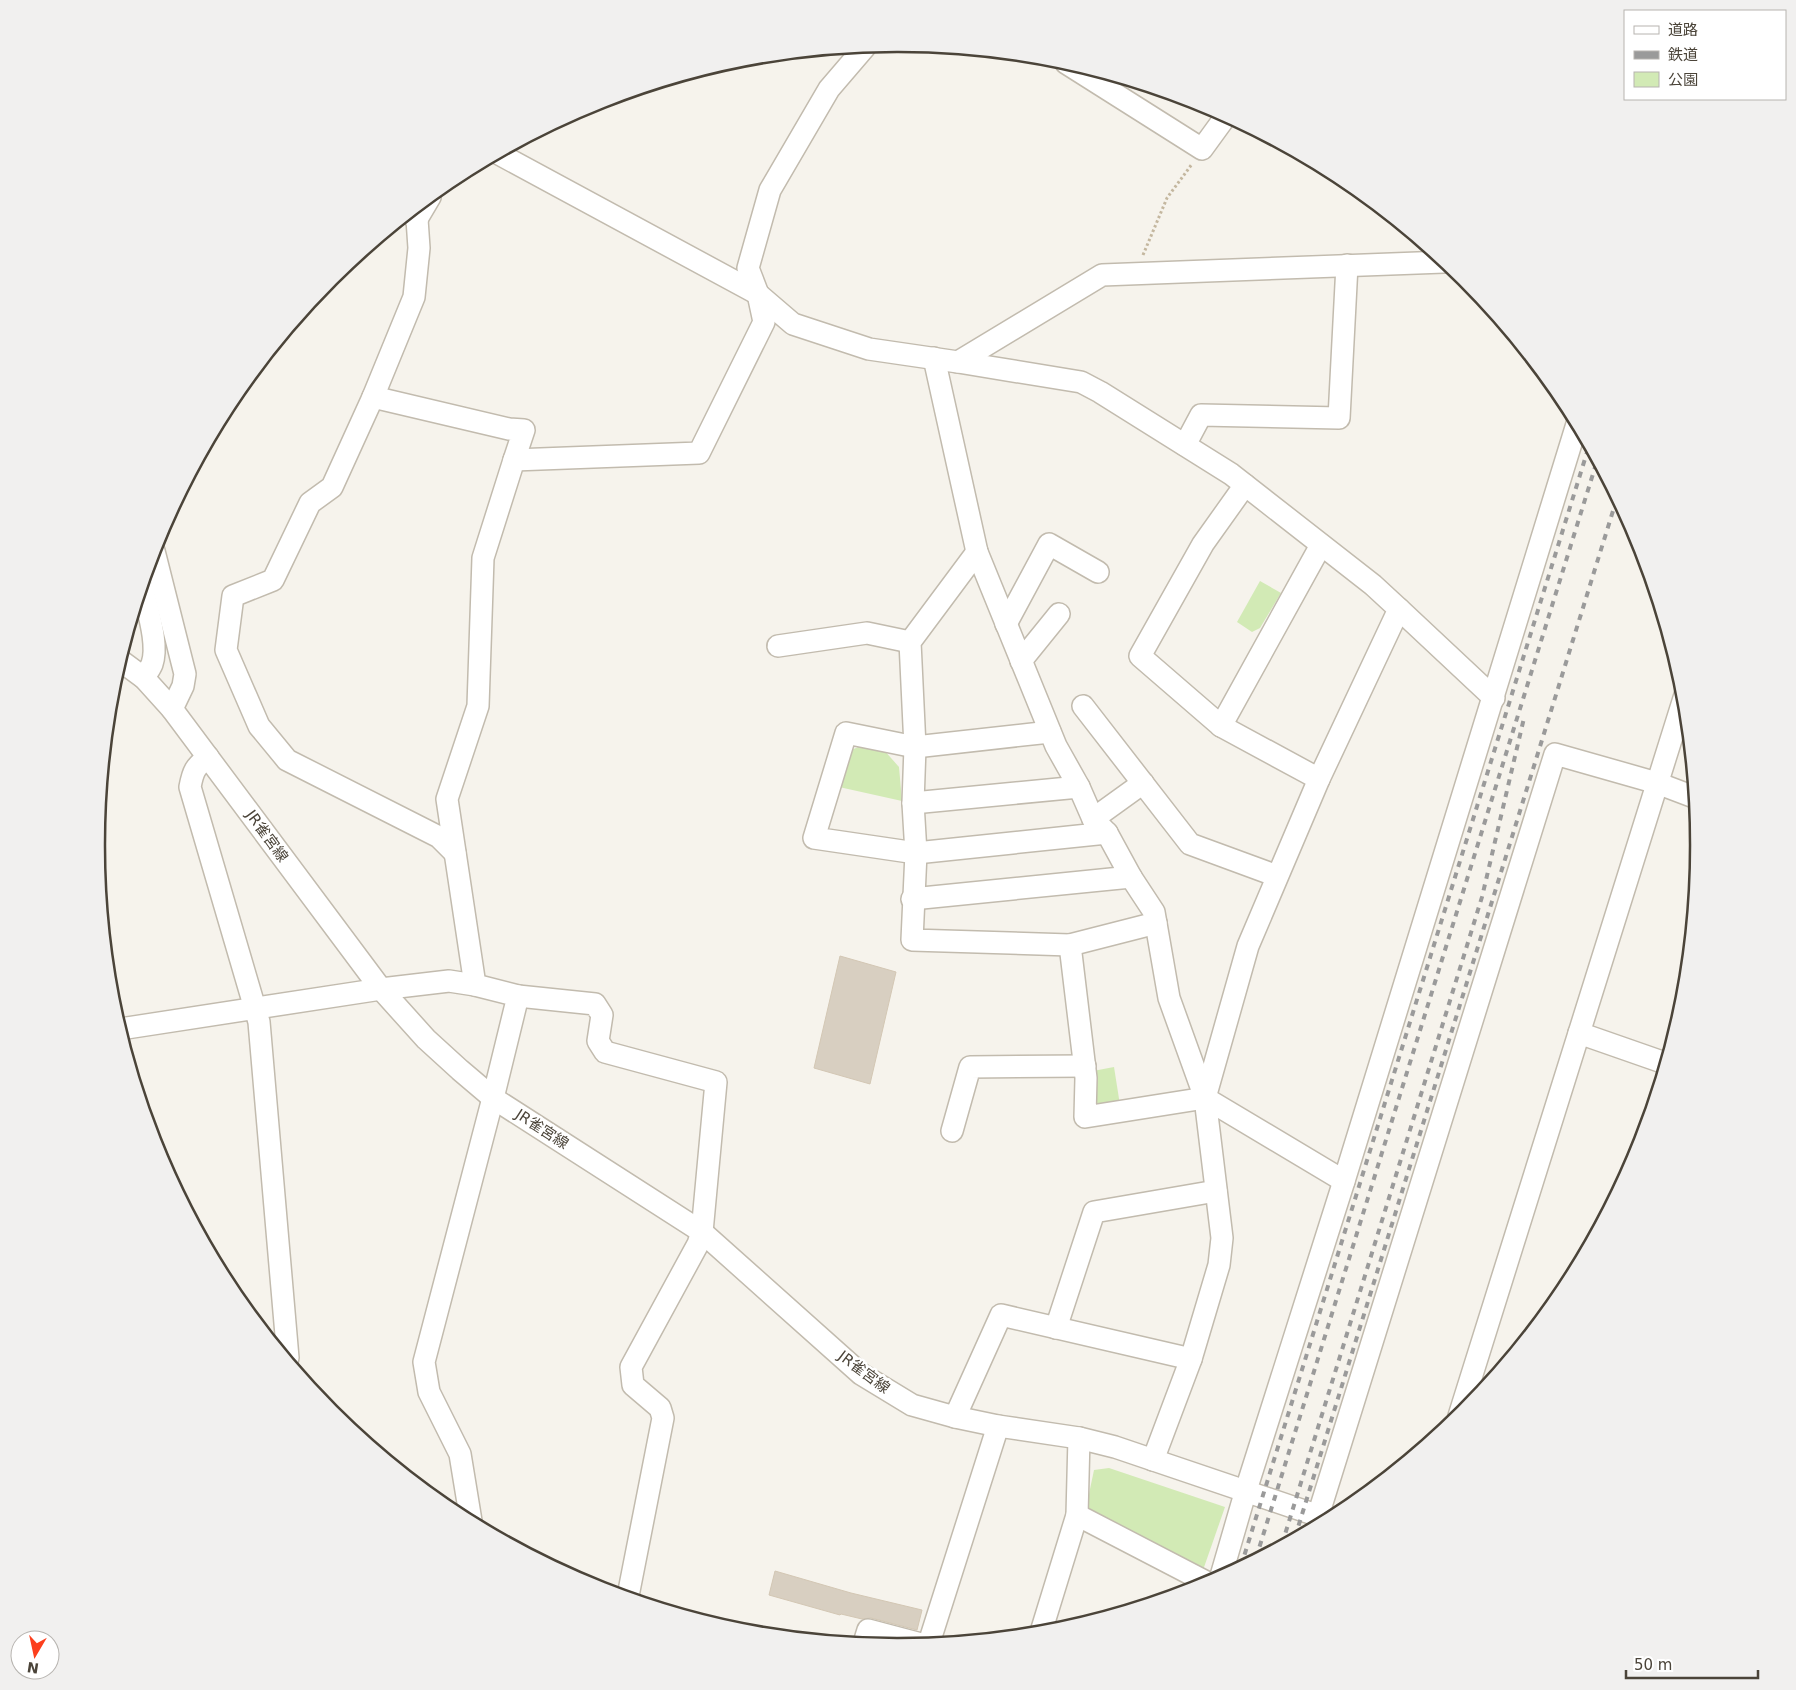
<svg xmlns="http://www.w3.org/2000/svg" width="1796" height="1690" viewBox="0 0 1796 1690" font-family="'DejaVu Sans','Noto Sans JP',sans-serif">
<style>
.green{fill:#d2eab5}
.building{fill:#d8cfc1;stroke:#d3c7b4}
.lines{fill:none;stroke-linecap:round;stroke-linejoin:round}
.minor-casing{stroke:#c2bbae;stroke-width:24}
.path{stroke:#c4b79f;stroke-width:3;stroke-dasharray:2.5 2.5;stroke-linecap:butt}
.minor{stroke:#fff;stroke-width:21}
.rail{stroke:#9a9a9a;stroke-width:4;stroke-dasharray:6 6;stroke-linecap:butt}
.labels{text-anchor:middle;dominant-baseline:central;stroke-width:5;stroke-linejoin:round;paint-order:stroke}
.street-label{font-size:15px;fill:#4b4439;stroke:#fff}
.rim{fill:none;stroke:#4b4439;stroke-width:2.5}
</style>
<rect width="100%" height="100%" fill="#f6f3ec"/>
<g class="green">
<path d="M1260 581 1281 593 1260 628 1252 632 1237 622Z"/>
<path d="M863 745 883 749 899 767 902 801 839 787 849 751Z"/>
<path d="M1114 1067 1120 1105 1101 1107 1091 1097 1093 1071Z"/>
<path d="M1109 1468 1225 1507 1202 1573 1085 1513 1094 1470Z"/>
</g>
<g class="building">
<path d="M840 956 896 972 870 1084 814 1068Z"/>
<path d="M775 1571 851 1593 922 1610 917 1630 871 1618 862 1619 841 1614 840 1615 769 1595Z"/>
</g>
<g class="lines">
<defs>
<g id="minor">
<path d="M1066 63 1202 149 1226 116"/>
<path d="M499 154 758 294 793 324 869 349 958 362 1102 275 1444 262"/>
<path d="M410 214 417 219 430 197"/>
<path d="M417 219 419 248 414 297 373 397 332 487 310 503 273 580 233 596 226 650 259 726 287 760 439 837 455 853"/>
<path d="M934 358 977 552 1056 746 1079 787 1093 819 1107 833 1131 877 1154 912 1169 998 1205 1098 1222 1238 1219 1265 1191 1359 1153 1460"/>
<path d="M958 362 1081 382 1100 392 1231 474 1373 585 1399 609 1319 779 1248 946 1205 1098"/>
<path d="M373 397 509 429 524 430 514 460"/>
<path d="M1185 445 1201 415 1339 418 1347 265"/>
<path d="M1245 485 1203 544 1140 656 1221 726 1319 779"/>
<path d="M154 551 185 674 183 686 172 709"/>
<path d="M977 552 910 642 915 747 913 803 916 853 912 940 1070 945"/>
<path d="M143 589C147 609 159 644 152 664 150 669 146 674 144 678"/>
<path d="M1399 609 1494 698"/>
<path d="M1006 624 1049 544 1098 572"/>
<path d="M778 646 867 633 910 642"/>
<path d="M121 661 144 678 172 709 381 989 426 1039 460 1070 493 1098 702 1232 861 1374 912 1405 955 1417 998 1426 1079 1438 1115 1447 1328 1519"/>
<path d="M1021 661 1059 614"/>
<path d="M1083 706 1190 844 1277 876"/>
<path d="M1221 726 1321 545"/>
<path d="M1050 732 915 747 846 733 814 838 916 853 1107 833"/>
<path d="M208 757C195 767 193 771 190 787L259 1022 288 1358"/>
<path d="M913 803 1079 787"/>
<path d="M1093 819 1143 783"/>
<path d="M912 899 1131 877"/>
<path d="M1156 923 1070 945 1086 1078 1085 1117 1205 1098 1344 1181"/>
<path d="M518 996 595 1004 602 1015 598 1041 605 1052 716 1082 702 1232 698 1244 631 1367 633 1385 660 1408 663 1418 628 1596"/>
<path d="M120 1029 381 989 449 981 475 985"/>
<path d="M1579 1033 1665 1063"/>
<path d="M952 1131 970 1067 1085 1066"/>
<path d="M1056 1328 1094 1212 1216 1191"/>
<path d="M1459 1416 1685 695"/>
<path d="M955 1417 1001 1315 1191 1359"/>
<path d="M1077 1515 1208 1583"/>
<path d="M1318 1516 1555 754 1657 783 1694 797"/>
<path d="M471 1521 460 1454 429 1392 424 1362 493 1098 518 996 475 985 447 799 478 706 483 558 514 460 699 453 764 322 758 294 748 268 770 190 829 89 865 47"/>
<path d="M1221 1576 1246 1490 1344 1181 1577 424"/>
<path d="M1041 1632 1077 1515 1079 1438"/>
<path d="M864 1643 868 1630 921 1644"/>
<path d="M929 1643 998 1426"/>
</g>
</defs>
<use href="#minor" class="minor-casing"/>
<path class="path" d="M1143 255 1167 198 1192 164"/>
<use href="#minor" class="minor"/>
<g class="rail">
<path d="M1295 1537 1617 498"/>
<path d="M1282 1544 1482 897 1524 718"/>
<path d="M1256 1558 1597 461"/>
<path d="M1241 1566 1589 446"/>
</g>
</g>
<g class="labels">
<g class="street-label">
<text transform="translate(267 836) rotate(54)">JR雀宮線</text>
<text transform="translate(542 1129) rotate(33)">JR雀宮線</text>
<text transform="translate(864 1372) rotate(37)">JR雀宮線</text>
</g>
</g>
<path d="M0 0H1796V1690H0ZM897 52H898A792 792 0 0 1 1690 844V846A792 792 0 0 1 898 1638H897A792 792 0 0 1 105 846V844A792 792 0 0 1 897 52Z" fill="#f1f0ef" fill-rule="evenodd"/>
<path class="rim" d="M897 52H898A792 792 0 0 1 1690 844V846A792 792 0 0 1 898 1638H897A792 792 0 0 1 105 846V844A792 792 0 0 1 897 52Z"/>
<rect x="1624" y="10" width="162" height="90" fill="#ffffff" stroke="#b7b4b0"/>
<rect x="1634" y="26" width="25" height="8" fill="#ffffff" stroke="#b7b4b0"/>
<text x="1668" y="35" font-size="15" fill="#4b4439">道路</text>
<rect x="1634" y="51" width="25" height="8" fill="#9a9a9a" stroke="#b7b4b0"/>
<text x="1668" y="60" font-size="15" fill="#4b4439">鉄道</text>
<rect x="1634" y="72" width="25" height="15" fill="#d2eab5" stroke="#b7b4b0"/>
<text x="1668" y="85" font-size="15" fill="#4b4439">公園</text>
<g transform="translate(35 1655) rotate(189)"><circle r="24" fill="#ffffff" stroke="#b7b4b0"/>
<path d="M0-4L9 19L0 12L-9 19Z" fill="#fc3f1d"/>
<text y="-8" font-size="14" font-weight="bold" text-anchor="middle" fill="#4b4439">N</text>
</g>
<path d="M1626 1670v8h132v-8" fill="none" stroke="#4b4439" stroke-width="2.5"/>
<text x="1634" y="1670" font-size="15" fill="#4b4439" stroke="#ffffff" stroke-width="4" paint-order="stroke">50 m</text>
</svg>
